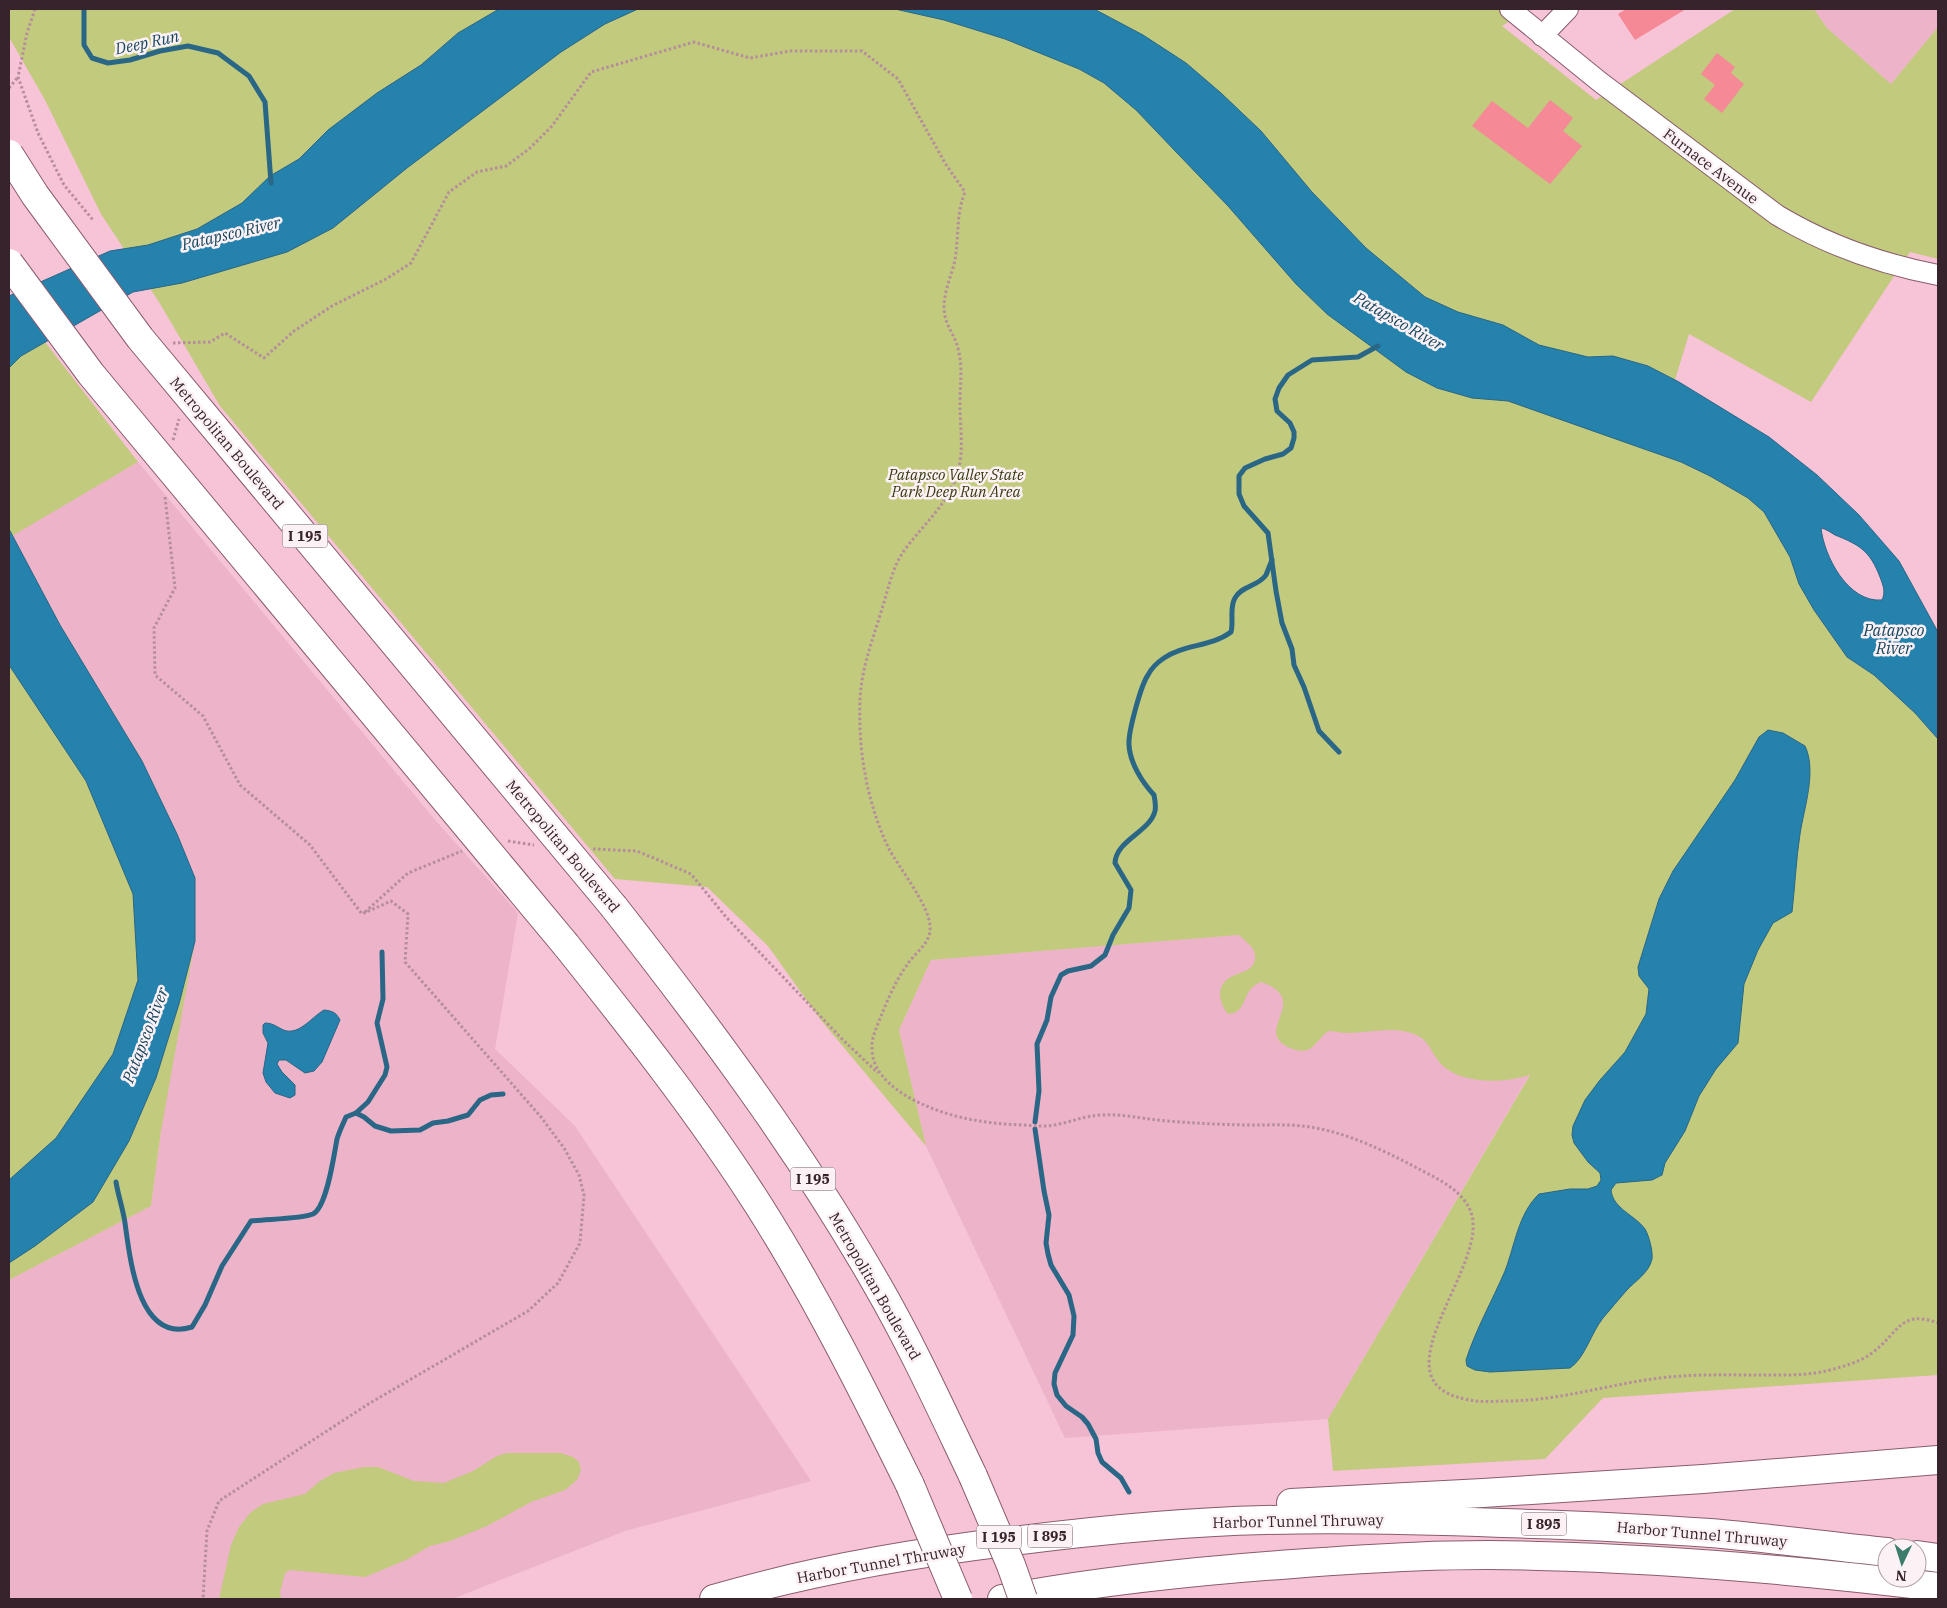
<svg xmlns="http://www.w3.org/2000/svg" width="1947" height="1608" viewBox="0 0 1947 1608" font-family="'IBM Plex Serif',serif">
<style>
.built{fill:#ecb3c9}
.green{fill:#c2ca7d}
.water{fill:#2582ad;stroke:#2a6686;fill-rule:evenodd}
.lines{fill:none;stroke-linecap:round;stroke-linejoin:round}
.stream{stroke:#2a6686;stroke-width:5}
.building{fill:#f58995}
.minor-casing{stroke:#895c6e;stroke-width:22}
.highway-casing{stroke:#895c6e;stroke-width:30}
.path{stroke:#b68d9d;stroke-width:3;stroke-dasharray:2.5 2.5;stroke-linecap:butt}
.minor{stroke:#fff;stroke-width:20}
.highway{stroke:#fff;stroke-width:28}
.highway-bridge-casing{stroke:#895c6e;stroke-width:30;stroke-linecap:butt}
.highway-bridge{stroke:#fff;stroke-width:28}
.labels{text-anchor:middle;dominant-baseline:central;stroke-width:5;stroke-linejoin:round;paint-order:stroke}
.shield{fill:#fcf1f5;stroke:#716168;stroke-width:1}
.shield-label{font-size:14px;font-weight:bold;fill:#36232b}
.street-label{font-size:15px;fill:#36232b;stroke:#fcf1f5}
.park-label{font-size:15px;font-style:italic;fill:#363a0c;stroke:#fcf1f5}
.water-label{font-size:16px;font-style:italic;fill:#16475f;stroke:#fcf1f5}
</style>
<rect width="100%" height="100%" fill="#f7c3d7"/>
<g class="built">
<path d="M1814 9H1938V27L1891 84 1827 28Z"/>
<path d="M138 462 436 821 518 913 495 1049 575 1126 811 1481 625 1531 452 1599H9V1280L151 1206 161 1131 142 761 60 625 12 535Z"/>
<path d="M1348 926 1547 1045 1328 1419 1065 1438 926 1146 899 1030 931 960Z"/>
</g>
<g class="green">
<path d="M9 9H1529L1502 26 1596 100 1735 9H1814L1827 28 1891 84 1938 27V259L1910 252 1811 402 1689 334 1653 452 1681 462 1710 476 1748 498 1764 512 1790 557 1799 584 1814 610 1847 657 1874 675 1915 713 1938 739V1375L1603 1398 1545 1459 1333 1471 1328 1419 1530 1075C1504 1083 1462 1085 1441 1064 1432 1054 1429 1040 1416 1035 1395 1025 1370 1033 1347 1033 1341 1033 1335 1031 1328 1031 1314 1042 1313 1057 1290 1048 1260 1035 1289 1015 1282 997 1278 988 1269 985 1261 982 1239 991 1250 1012 1228 1014 1219 1003 1215 985 1231 977 1240 972 1256 971 1255 956 1255 947 1245 941 1239 935L931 960 899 1030 926 1146 820 1019 768 946 707 887 615 879 220 406 159 302 101 214 45 100 9 37Z"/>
<path d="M9 316 45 342 138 462 12 536 60 625 142 761 177 834 195 878V941L161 1131 151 1206 9 1280Z"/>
<path d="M507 1453H561L573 1457 579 1462 581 1470 577 1480 565 1490 531 1502 487 1526 450 1541 430 1546 406 1560 365 1577 290 1570 285 1573 280 1592 281 1599H219L231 1545 239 1527 251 1512 263 1504 305 1494 320 1481 334 1473 364 1467H378L414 1481 444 1483 473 1471 497 1456Z"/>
</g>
<g class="water">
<path d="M499 9H638L605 24 561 52 407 168 333 228 287 252 182 283 133 292 21 356 9 368V296L110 251 148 245 197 229 242 203 270 176 299 159 328 130 377 93 421 65 458 33Z"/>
<path d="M895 9H1094L1143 35 1186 63 1221 93 1261 131 1312 192 1366 248 1425 297 1458 312 1503 325 1539 345 1588 357 1613 356 1648 366 1679 382 1769 437 1817 475 1859 515 1899 561 1938 632V739L1915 713 1874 675 1847 657 1814 610 1799 584 1790 557 1764 512 1748 498 1710 476 1681 462 1508 401 1472 398 1437 388 1406 372 1327 314 1296 284 1228 206 1178 154 1136 110 1104 83 1079 69 1005 39 944 20ZM1821 528C1826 529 1830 532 1835 535 1860 545 1870 551 1880 577 1883 585 1886 592 1882 600 1848 603 1824 556 1821 528Z"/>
<path d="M9 529 60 625 142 761 177 834 195 878V941L179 1004 156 1078 129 1141 93 1202 35 1246 9 1263V1180L56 1138 113 1054 138 980 133 894 86 781 9 665Z"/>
<path d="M1768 730 1783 733 1805 746C1817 771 1804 808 1800 834 1796 860 1795 886 1792 912L1773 923 1758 950 1744 984 1738 1043 1716 1069 1699 1096 1685 1131 1665 1163 1662 1175 1652 1180 1616 1183 1611 1190C1613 1209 1635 1215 1645 1229 1649 1236 1653 1251 1652 1259 1649 1273 1635 1281 1626 1291 1618 1300 1611 1309 1603 1318 1591 1333 1585 1358 1570 1368L1490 1372 1475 1370 1467 1366 1466 1360C1476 1329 1492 1301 1505 1271 1515 1245 1518 1214 1539 1194L1570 1189H1588L1597 1186 1601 1180 1600 1173 1588 1162 1574 1143 1572 1135 1573 1126 1585 1100 1600 1080 1625 1052 1646 1014 1649 989 1639 976 1638 967 1659 899 1673 871 1735 780 1759 737Z"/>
<path d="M324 1010C332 1011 336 1012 340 1020L322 1062 314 1071 305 1073 286 1060H279L277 1064 282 1072 295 1085V1095L290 1098 275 1093 266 1082 263 1073 268 1043 263 1033V1025L265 1023C275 1023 280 1030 287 1031 301 1033 312 1017 324 1010Z"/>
</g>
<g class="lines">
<g class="stream">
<path d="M84 9V45L92 58 108 63 130 60 160 51 188 46 218 53 249 76 265 102 271 183"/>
<path d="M1339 752 1319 731 1304 687 1294 665 1292 649 1282 623 1276 591 1268 533 1244 506 1239 494V476L1245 468 1265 459 1283 454 1291 448 1294 438V432L1290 423 1277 411 1275 399 1279 388 1288 375 1312 360 1358 357 1378 346"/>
<path d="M356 1113 364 1117 375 1126 391 1131 420 1130 433 1123 448 1121 468 1115 480 1100 491 1095 503 1094"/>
<path d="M1035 1122 1039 1091 1037 1044 1047 1020 1051 997 1061 975 1068 971 1091 966 1105 955 1113 935 1129 908 1131 890 1115 863C1116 840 1150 832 1155 811 1156 806 1155 800 1154 795 1142 782 1130 763 1129 745 1128 732 1141 685 1148 675 1151 669 1158 662 1164 658 1184 644 1211 647 1231 632 1234 621 1229 608 1235 598 1241 586 1259 586 1266 575 1268 570 1270 565 1272 560"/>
<path d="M1035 1129 1044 1191 1049 1215 1046 1243 1048 1254 1051 1265 1069 1295 1074 1316 1073 1335 1055 1373 1054 1384 1057 1395 1066 1406 1082 1417 1088 1424 1096 1439 1098 1453 1102 1462 1121 1478 1129 1492"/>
<path d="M116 1182C118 1195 123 1209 125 1223 130 1258 138 1344 192 1327L205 1305 222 1266 251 1221C266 1219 301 1219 313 1214 327 1207 334 1155 337 1139 339 1132 343 1124 346 1117L356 1113 368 1102 385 1075 387 1067 377 1023 383 999 382 952"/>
</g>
</g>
<g class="building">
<path d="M1626 9H1686L1635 40 1618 14Z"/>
<path d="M1717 53 1735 67 1731 73 1744 84 1722 113 1704 99 1715 85 1701 74Z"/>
<path d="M1550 100 1573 118 1563 131 1582 146 1550 184 1472 126 1492 101 1528 128Z"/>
</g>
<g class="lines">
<defs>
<g id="minor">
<path d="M1510 9 1600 82 1777 215C1827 245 1881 264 1938 275"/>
<path d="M1542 36 1568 9"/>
</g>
<g id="highway">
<path d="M614 907C708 1027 800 1150 876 1283 912 1345 942 1411 973 1476"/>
<path d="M566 945C634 1030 701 1115 759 1206 816 1296 863 1390 910 1485"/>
<path d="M1291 1503 1483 1493 1703 1479 1938 1460"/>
<path d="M1917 1555 1938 1558"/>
<path d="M714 1599C809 1571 907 1554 1005 1542 1091 1531 1178 1522 1265 1520 1344 1518 1424 1520 1502 1523 1572 1525 1641 1528 1710 1533 1769 1538 1828 1546 1887 1552"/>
<path d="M1002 1599C1098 1581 1195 1571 1293 1564 1374 1558 1456 1553 1538 1556 1672 1559 1805 1571 1938 1587"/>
</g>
</defs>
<use href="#minor" class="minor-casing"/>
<use href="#highway" class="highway-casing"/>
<g class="path">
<path d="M35 9 27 33 18 77 38 133 64 185 93 220"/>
<path d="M9 88 18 77"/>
<path d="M173 343 210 342 225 333 264 358 294 331 332 306 386 279 411 263 449 192 477 172 506 166 529 149 552 126 591 72 694 42 750 58 790 51H862L898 79 945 163 965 192C956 214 959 236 955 260 951 278 941 297 945 316 947 327 955 336 958 348 963 367 960 385 960 405 960 424 963 443 960 462 954 499 927 520 906 548 892 566 888 591 881 612 872 642 861 670 860 701 858 751 867 802 888 847 899 868 930 906 930 927 931 944 915 952 907 965 896 980 888 999 881 1016 877 1027 871 1038 872 1049 872 1076 901 1095 924 1105 956 1119 989 1124 1024 1125 1036 1126 1048 1127 1059 1124 1074 1121 1087 1115 1103 1115 1119 1114 1134 1117 1149 1119 1164 1121 1180 1122 1195 1123 1214 1124 1233 1125 1253 1125 1272 1125 1291 1124 1310 1127 1348 1133 1383 1150 1417 1168 1436 1178 1461 1189 1470 1210 1494 1262 1371 1380 1465 1399 1480 1403 1495 1401 1510 1401 1565 1400 1616 1382 1669 1377 1700 1374 1731 1375 1761 1375 1784 1375 1808 1376 1830 1370 1845 1366 1860 1362 1872 1353 1899 1333 1900 1309 1938 1323"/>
<path d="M173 440 179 419"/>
<path d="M165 497 175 588 154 628 155 675 203 716 240 785 310 845 362 914 391 901 408 914 405 962 541 1117 564 1148 579 1175 584 1195 580 1243 558 1283 528 1311 370 1403 219 1501 207 1531 203 1599"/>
<path d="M508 841 534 845"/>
<path d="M593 849 637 851 691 874 726 917 842 1039 878 1073"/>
<path d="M365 912 408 873 462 851"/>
</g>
<use href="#minor" class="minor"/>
<use href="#highway" class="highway"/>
<defs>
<g id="highway-bridge">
<path d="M9 154 35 195 140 338 614 907"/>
<path d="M9 263 91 374 566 945"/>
<path d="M973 1476 1011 1565 1023 1599"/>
<path d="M910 1485 958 1599"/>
</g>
</defs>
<use href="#highway-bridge" class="highway-bridge-casing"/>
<use href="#highway-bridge" class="highway-bridge"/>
</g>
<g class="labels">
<g class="shield">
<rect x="282.5" y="524.5" width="45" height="23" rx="4"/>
<rect x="790.5" y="1167.5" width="45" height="23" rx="4"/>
<rect x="1521.5" y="1512.5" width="45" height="23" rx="4"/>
<rect x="1027.5" y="1524.5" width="45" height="23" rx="4"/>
<rect x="976.5" y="1525.5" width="45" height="23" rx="4"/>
</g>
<g class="shield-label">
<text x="305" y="536">I 195</text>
<text x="813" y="1179">I 195</text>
<text x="1544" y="1524">I 895</text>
<text x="1050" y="1536">I 895</text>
<text x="999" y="1537">I 195</text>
</g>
<g class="street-label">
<text transform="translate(1711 166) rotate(37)">Furnace Avenue</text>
<text transform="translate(227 443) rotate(50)">Metropolitan Boulevard</text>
<text transform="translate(563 846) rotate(50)">Metropolitan Boulevard</text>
<text transform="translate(875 1286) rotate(60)">Metropolitan Boulevard</text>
<text transform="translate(1298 1521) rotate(-1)">Harbor Tunnel Thruway</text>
<text transform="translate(1702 1534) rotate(5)">Harbor Tunnel Thruway</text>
<text transform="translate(881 1563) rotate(-10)">Harbor Tunnel Thruway</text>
</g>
<g class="park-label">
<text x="956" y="474">Patapsco Valley State<tspan x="956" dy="17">Park Deep Run Area</tspan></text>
</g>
<g class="water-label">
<text transform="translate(147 42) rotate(-12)">Deep Run</text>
<text transform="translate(231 233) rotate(-13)">Patapsco River</text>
<text transform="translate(1399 321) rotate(30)">Patapsco River</text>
<text x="1894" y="630">Patapsco<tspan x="1894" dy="18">River</tspan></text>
<text transform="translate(145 1035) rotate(-69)">Patapsco River</text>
</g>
</g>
<rect width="1947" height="1608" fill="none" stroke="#36232b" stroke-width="20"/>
<g transform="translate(1902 1563) rotate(184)"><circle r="24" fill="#fcf1f5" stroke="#ad9fa4"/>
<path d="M0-4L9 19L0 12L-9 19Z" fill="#3b7c6a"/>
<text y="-8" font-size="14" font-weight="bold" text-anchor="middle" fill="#36232b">N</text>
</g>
</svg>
